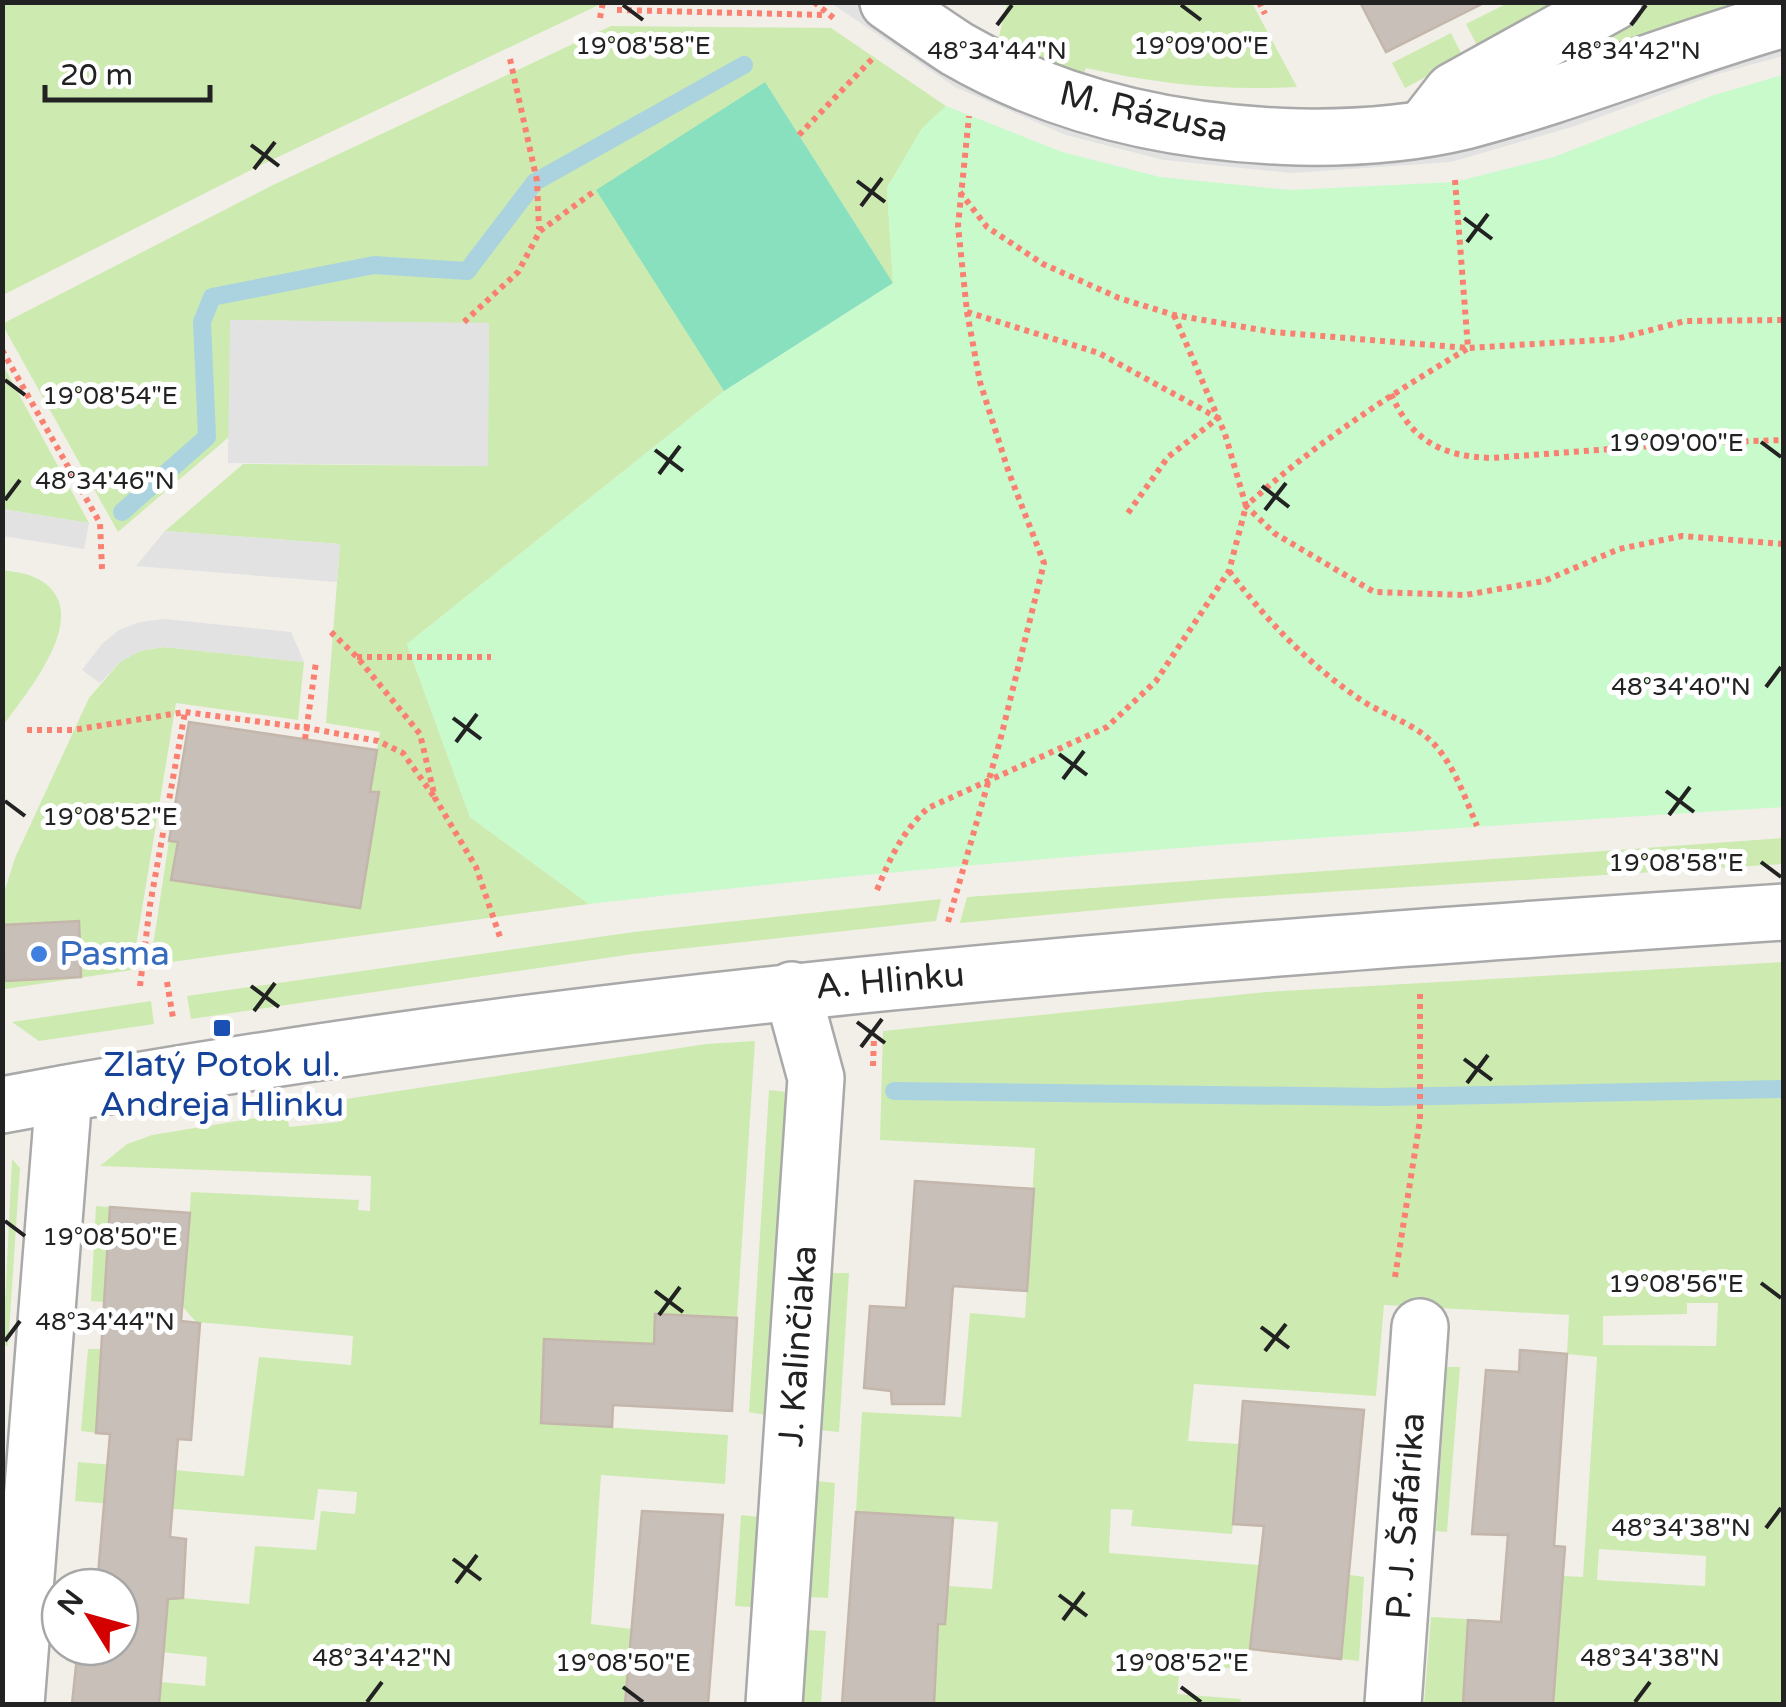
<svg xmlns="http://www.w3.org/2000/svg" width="1786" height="1707" viewBox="0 0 1786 1707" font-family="'Varela Round',sans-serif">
<rect width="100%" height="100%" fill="#f2efe9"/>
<g fill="#cdebb0" fill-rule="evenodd">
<polygon points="3,2 603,2 603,3 257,167 3,295"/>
<path d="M1007,3H1252L1297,87C1224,91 1157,84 1086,68L1081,81L996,49Z"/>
<polygon points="1508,3 1568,3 1479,49 1466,24"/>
<polygon points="1652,3 1748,3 1507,82"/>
<polygon points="611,26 831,28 946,106 922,129 887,188 893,283 765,83 597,190 724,391 407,644 470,817 589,904 150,965 169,841 178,842 172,880 360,908 379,793 370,792 380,732 326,723 340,544 165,531 243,464 487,466 489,324 231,320 229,437 118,532 2,324 273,185"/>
<polygon points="1451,33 1463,57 1405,88 1392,63"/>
<polygon points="2,365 3,365 89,523 3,509"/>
<path d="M3,570C15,572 29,573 40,580C96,613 26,693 3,726Z"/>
<polygon points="164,647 304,662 298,720 176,703 132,970 5,989 5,981 80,977 79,922 3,925 3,896 15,858 89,698 120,662 140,651"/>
<polygon points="1783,838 1783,864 1215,899 960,923 967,897"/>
<polygon points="941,899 936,921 633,954 191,1019 187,996 634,932"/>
<path d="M1783,962V1704H1424L1431,1617L1501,1621L1505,1573L1583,1577L1597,1357L1567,1354L1569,1315L1384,1305L1376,1396L1194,1384L1188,1441L1241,1444L1232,1534L1131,1526L1133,1510L1111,1509L1109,1553L1260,1565L1250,1649L1244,1669L1180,1666L1177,1694L1241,1699L1240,1704H934L939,1624H945L948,1586L992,1589L998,1522L856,1512L862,1412L961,1417L970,1313L1025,1318L1035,1148L880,1140L883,1031L1266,992ZM1687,1303H1718L1716,1346L1603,1345V1316L1687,1314ZM1599,1549L1706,1556L1705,1586L1597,1580Z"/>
<polygon points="151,1001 154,1024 39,1041 12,1022"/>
<polygon points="755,1041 737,1318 656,1314 654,1346 544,1339 541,1423 728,1435 725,1484 601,1475 591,1624 632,1629 625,1704 159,1704 161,1682 205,1686 207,1657 115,1647 120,1647 151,1599 183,1598 249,1604 255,1546 316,1550 321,1511 355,1514 357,1492 318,1489 314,1520 75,1501 78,1462 244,1476 259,1357 351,1365 353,1336 196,1322 183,1307 191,1192 359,1200 358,1210 370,1211 371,1176 100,1166 127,1144 152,1135 287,1113 289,1127 338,1122 339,1100 706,1044"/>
<polygon points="769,1090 787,1092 765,1415 749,1412"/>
<polygon points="12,1159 20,1168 8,1346 3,1345"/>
<polygon points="96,1206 110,1207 104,1302 91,1301"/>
<polygon points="830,1273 849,1273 839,1432 820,1430"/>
<polygon points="88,1349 103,1349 96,1433 81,1431"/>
<polygon points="1447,1367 1460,1367 1447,1532 1436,1531"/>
<polygon points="816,1481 835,1483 828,1598 808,1597"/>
<polygon points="741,1515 759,1517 752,1607 735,1606"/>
<polygon points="1350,1575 1364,1577 1359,1661 1341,1659"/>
<polygon points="806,1630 826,1631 821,1704 801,1704"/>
</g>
<path fill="#c8facc" d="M1783,75V807C1385,832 986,858 589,904L470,817L407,644L724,391L893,283L887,188L922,128L946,106L1062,152L1160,177L1290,190L1455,182L1554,157L1714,95Z"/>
<polygon fill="#88e0be" points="765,82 893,283 724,391 596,190"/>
<g fill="#e2e2e2">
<polygon points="831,3 858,3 903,34 1290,158 1783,38 1783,56 1714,75 1575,126 1451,162 1292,173 1164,160 1066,135 955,87"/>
<polygon points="230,320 489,323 488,466 228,463"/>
<polygon points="2,509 89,523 84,549 3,536"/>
<polygon points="165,531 340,544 337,582 136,566"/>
<polygon points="165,619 291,632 304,662 164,647 140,651 120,662 100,683 82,670 102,644 119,630 140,622"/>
</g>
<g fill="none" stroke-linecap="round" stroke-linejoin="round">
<g stroke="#aad3df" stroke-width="18">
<polyline points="122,512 207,437 202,322 212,297 374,265 467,271 535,182 744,65"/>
<polyline points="894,1091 1382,1097 1784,1089"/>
</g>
</g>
<g fill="#c7bfb8" stroke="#c4b6ab" stroke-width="2.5">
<polygon points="1360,2 1486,2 1386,52"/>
<polygon points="189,722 377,750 370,792 379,792 360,908 171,880 178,842 169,841"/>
<polygon points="79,921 81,977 5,981 3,925"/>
<polygon points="915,1181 1034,1189 1027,1291 953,1286 944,1404 892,1404 891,1391 864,1388 870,1306 906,1308"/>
<polygon points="110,1207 190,1213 181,1321 200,1323 191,1440 178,1439 170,1537 186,1539 183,1598 168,1599 159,1704 72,1704 78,1647 120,1647 120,1587 97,1587 110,1434 96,1433"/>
<polygon points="655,1314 737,1318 732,1411 613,1405 612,1427 541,1423 544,1339 654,1344"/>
<polygon points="1520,1350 1567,1354 1554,1546 1565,1547 1553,1704 1463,1704 1468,1620 1501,1622 1508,1535 1472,1534 1486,1370 1519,1372"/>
<polygon points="1243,1401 1364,1410 1341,1659 1250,1649 1264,1526 1233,1524"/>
<polygon points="642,1511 723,1515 708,1704 625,1704"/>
<polygon points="856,1512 953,1518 945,1624 938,1624 934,1704 842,1704"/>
</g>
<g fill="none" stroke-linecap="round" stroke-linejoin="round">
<defs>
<g id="minor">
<path d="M888,2C911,18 934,34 957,49C1061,109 1181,134 1299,137C1355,138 1411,134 1465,121C1573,93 1676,50 1784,19"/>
<polyline points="1425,127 1453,91 1614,2"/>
<path d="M2,1105C591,995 1187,952 1784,912"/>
<polyline points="16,1704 64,1094"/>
<polyline points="774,1704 816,1078 792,990"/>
<polyline points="1393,1704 1420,1327"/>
</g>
</defs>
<use href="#minor" stroke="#a9a9a9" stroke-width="60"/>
<g stroke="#fa8072" stroke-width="6" stroke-dasharray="5 5" stroke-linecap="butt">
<polyline points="814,2 836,20"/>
<polyline points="1259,2 1265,14"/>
<polyline points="617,10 826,15"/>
<polyline points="600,18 603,2"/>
<polyline points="510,59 537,181 539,229"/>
<polyline points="799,135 873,58"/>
<polyline points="1455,180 1468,348"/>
<polyline points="960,192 987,227 1043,264 1119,298 1174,315 1273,332 1468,348 1616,339 1685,321 1784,320"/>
<polyline points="967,312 1099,353 1218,418"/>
<polyline points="464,322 518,272 540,231 596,190"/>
<path d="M1467,349C1388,396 1314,444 1246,506L1274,533L1374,592L1465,595L1544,581L1619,549L1682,536L1784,544"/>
<polyline points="2,350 100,523 102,569"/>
<path d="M1391,394C1412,441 1441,456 1491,458L1692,443L1784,440"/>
<polyline points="1128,513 1168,457 1218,418"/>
<path d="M1229,571C1268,622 1308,664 1361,700C1385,716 1413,722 1434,744C1455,767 1465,798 1477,826"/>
<polyline points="331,632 357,657 420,734 435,798 476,867 500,937"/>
<polyline points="357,657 491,657"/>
<polyline points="27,730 73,730 185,712 307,728 378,741 403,753 435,798"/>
<polyline points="305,739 316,662"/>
<path d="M877,890C890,858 902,832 928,808L1107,727L1156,681L1229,571L1246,506L1225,434L1174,315"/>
<polyline points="948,922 1000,741 1044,563 1009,473 980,382 967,312 958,226 969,116"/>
<polyline points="167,982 173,1018"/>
<polyline points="140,986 150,905 185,712"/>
<polyline points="873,1066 874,1038"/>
<polyline points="1395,1277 1420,1120 1420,991"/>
</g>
<use href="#minor" stroke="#fff" stroke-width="55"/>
</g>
<path fill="none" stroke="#222" stroke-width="4" d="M623,5L643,20M1181,5L1201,20M997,25L1012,5M1631,25L1646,5M251,145L279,166M254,169L275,142M857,181L885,202M861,206L882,178M1464,218L1492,239M1467,242L1488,214M5,380L25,395M1761,442L1781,457M655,450L683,471M659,474L680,446M1262,486L1289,507M5,500L20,480M1265,510L1286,483M1766,687L1781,667M453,718L481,739M456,742L477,714M1059,754L1087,775M1063,779L1084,751M1666,791L1694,812M5,801L25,816M1669,815L1690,787M1761,862L1781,877M251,986L279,1007M254,1011L275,983M857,1022L885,1043M861,1047L882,1019M1464,1059L1492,1080M1467,1083L1488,1055M5,1221L25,1236M1761,1283L1781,1298M655,1291L683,1312M659,1315L680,1287M1261,1327L1289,1348M5,1341L20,1321M1265,1351L1286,1324M1766,1528L1781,1508M453,1559L481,1580M456,1583L477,1555M1059,1595L1087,1616M1063,1620L1084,1592M623,1687L643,1702M1181,1687L1201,1702M367,1702L382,1682M1635,1702L1650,1682"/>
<circle fill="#3f7fe0" stroke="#fff" stroke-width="4" cx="39" cy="954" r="10"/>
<rect fill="#1a4fb4" stroke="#fff" stroke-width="4" x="212" y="1018" width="20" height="20" rx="5"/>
<g text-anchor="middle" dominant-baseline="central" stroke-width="10" stroke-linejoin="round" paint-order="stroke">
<g font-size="35" fill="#222" stroke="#fff">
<text transform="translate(1144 112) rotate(13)">M. Rázusa</text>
<text transform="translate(890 981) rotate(-5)">A. Hlinku</text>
<text transform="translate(798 1346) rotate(-86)">J. Kalinčiaka</text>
<text transform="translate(1406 1516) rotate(-86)">P. J. Šafárika</text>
</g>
<g font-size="35" fill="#366cbe" stroke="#fff" text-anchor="start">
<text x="59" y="954">Pasma</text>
</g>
<g font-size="35" fill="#164399" stroke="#fff">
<text x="222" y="1065">Zlatý Potok ul.<tspan x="222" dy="40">Andreja Hlinku</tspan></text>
</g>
</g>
<g font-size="25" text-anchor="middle" fill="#222" stroke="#fff" stroke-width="10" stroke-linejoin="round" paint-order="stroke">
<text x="643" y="54">19°08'58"E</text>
<text x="1201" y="54">19°09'00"E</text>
<text x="997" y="59">48°34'44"N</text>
<text x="1631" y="59">48°34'42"N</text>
<text x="110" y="404">19°08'54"E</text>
<text x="1676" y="451">19°09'00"E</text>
<text x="105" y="489">48°34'46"N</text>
<text x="1681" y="695">48°34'40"N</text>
<text x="110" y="825">19°08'52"E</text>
<text x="1676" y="871">19°08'58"E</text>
<text x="110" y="1245">19°08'50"E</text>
<text x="1676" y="1292">19°08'56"E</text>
<text x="105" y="1330">48°34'44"N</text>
<text x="1681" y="1536">48°34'38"N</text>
<text x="382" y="1666">48°34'42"N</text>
<text x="1650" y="1666">48°34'38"N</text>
<text x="623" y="1671">19°08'50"E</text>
<text x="1181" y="1671">19°08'52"E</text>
</g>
<rect width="1786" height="1707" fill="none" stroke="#222222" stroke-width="10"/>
<g transform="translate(90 1617) rotate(307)"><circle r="48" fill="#ffffff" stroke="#a7a7a7" stroke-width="2.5"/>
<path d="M0-8L18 38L0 25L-18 38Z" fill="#d40000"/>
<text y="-15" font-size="28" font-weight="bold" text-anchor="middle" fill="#222222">N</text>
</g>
<path d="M45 85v15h165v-15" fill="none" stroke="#222222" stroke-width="5"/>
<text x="60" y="85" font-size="30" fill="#222222" stroke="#ffffff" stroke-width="8" paint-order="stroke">20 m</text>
</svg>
